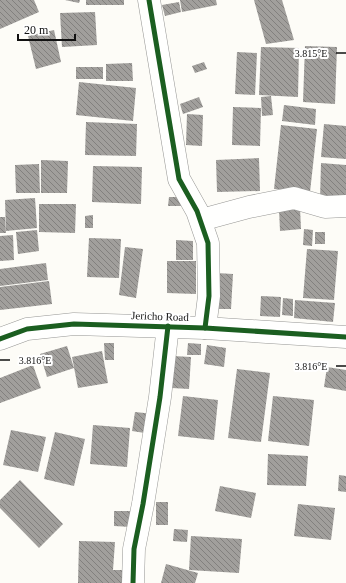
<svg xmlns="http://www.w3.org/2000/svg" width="346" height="583" viewBox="0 0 346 583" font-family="Georgia,serif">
<defs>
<pattern id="building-back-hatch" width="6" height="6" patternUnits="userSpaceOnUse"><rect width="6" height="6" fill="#a19f9c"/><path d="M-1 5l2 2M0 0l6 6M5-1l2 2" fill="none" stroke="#82807e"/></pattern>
</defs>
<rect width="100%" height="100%" fill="#fdfcf7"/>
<g fill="url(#building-back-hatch)">
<polygon points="0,0 34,0 39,12 0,29"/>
<polygon points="65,0 80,0 79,3"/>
<rect x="86" y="0" width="38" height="5"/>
<polygon points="180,0 216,0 217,5 182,12"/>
<polygon points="254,0 282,0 294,40 266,44"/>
<polygon points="179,2 181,12 165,16 162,5"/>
<polygon points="95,12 97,45 62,47 60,13"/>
<polygon points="54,30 61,62 36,69 28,36"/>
<polygon points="305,46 337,47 335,104 303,102"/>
<polygon points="261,47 299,48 298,97 259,95"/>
<polygon points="237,52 257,53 255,95 235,94"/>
<polygon points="204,62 207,69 195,73 192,66"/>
<polygon points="132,63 133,81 106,81 106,64"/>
<rect x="76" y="67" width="27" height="12"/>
<polygon points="79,82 136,88 133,121 76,115"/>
<polygon points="271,96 273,115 262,116 261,97"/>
<polygon points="199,97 203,107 183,114 180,104"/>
<polygon points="284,105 316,109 315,125 282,121"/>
<polygon points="233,107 261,108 260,146 232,145"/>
<polygon points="187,114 203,115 202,146 186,145"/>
<polygon points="86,122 137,124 136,156 85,155"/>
<polygon points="324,124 346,126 346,159 321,157"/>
<polygon points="281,125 317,129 310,192 274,189"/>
<polygon points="259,158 260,191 217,192 216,160"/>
<polygon points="41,160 68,161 67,193 41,193"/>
<polygon points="321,163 346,165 346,200 320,199"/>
<polygon points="39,164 40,193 16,193 15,165"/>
<polygon points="93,166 142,167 141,204 92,202"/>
<polygon points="169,197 182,197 182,206 168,206"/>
<polygon points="35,198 37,228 6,231 5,200"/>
<polygon points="39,204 76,204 75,233 39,232"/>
<polygon points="300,208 301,229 280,231 279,209"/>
<polygon points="93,215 93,228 85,228 85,216"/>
<polygon points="0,217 5,217 6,233 0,233"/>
<polygon points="304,229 313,230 312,246 303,245"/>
<polygon points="37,230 39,251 18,254 16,232"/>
<rect x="315" y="232" width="10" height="12"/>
<polygon points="13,235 14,260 0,261 0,236"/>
<polygon points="89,238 121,239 119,278 87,277"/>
<polygon points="176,240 193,241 193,260 176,260"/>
<polygon points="125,247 143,249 136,298 119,295"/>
<polygon points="307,249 338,251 334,300 303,298"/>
<polygon points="167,261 196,261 196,294 167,293"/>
<polygon points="46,263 48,280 0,286 0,269"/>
<polygon points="217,273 233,274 231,309 216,309"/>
<polygon points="49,281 52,304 0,310 0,287"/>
<polygon points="261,296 281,297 280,317 260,316"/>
<polygon points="283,298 293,299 293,316 282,315"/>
<polygon points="295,300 335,303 333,322 294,318"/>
<polygon points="104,343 114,343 114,360 105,360"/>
<polygon points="188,343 201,344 201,355 187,355"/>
<polygon points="207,345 226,348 224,367 204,364"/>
<polygon points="67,346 74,368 47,377 40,354"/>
<polygon points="102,351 108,383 78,388 72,357"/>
<polygon points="173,356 191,357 189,389 172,388"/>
<polygon points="33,365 41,388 0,403 0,378"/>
<polygon points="327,367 346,370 346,391 324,387"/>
<polygon points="237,369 270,373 261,442 228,438"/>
<polygon points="183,396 218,400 214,440 178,436"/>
<polygon points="273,396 314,400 309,446 268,441"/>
<polygon points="135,412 154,414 151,434 132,431"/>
<polygon points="93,425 130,428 127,467 90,464"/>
<polygon points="11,430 46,437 38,472 3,465"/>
<polygon points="55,432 85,439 74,486 44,479"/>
<polygon points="268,454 308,456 306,486 267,485"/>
<polygon points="339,475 346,476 346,492 338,491"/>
<polygon points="20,480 63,524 39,548 0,508 0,500"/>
<polygon points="220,486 256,493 251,518 215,511"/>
<rect x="156" y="502" width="12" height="23"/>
<polygon points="298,504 335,508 331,540 294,536"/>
<polygon points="114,511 131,511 131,527 114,526"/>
<polygon points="174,529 188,530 187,542 173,541"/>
<polygon points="191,536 242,539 239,573 189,570"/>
<polygon points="79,541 115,542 113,570 125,570 125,583 78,583"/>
<polygon points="166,564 198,573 195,583 161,583"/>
</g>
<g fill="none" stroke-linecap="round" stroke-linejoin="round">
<defs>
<g id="minor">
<polyline points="149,0 179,179 197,211 208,243 209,296 205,328"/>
<polyline points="201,220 249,207 294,198 325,207 346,206"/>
<polyline points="0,339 27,329 74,324 205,328 346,337"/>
<polyline points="133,583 134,549 143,504 160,397 168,326"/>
</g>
</defs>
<use href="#minor" stroke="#979795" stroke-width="23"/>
<use href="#minor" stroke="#fffffe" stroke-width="22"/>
<defs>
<g id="cycleway">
<polyline points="149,0 179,179 197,211 208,243 209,296 205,328"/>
<polyline points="0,339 27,329 74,324 205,328 346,337"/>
<polyline points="133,583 134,549 143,504 160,397 168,326"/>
</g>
</defs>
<use href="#cycleway" stroke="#fff" stroke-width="8"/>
<use href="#cycleway" stroke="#1b5e20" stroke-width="5"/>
</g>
<path fill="none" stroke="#111" stroke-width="1.5" d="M336,53H346M0,360H10M336,366H346"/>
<g text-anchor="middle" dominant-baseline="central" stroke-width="4" stroke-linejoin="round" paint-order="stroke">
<g font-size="11" fill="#111" stroke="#fff">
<text transform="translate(160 316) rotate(2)">Jericho Road</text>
</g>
</g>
<g font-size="10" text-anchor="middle" fill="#111" stroke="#fff" stroke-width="4" stroke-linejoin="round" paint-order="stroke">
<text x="311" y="57">3.815°E</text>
<text x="35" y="364">3.816°E</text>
<text x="311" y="370">3.816°E</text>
</g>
<path d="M18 34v6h57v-6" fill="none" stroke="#111111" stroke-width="2"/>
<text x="24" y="34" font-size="12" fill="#111111" stroke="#ffffff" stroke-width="3" paint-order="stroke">20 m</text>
</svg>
